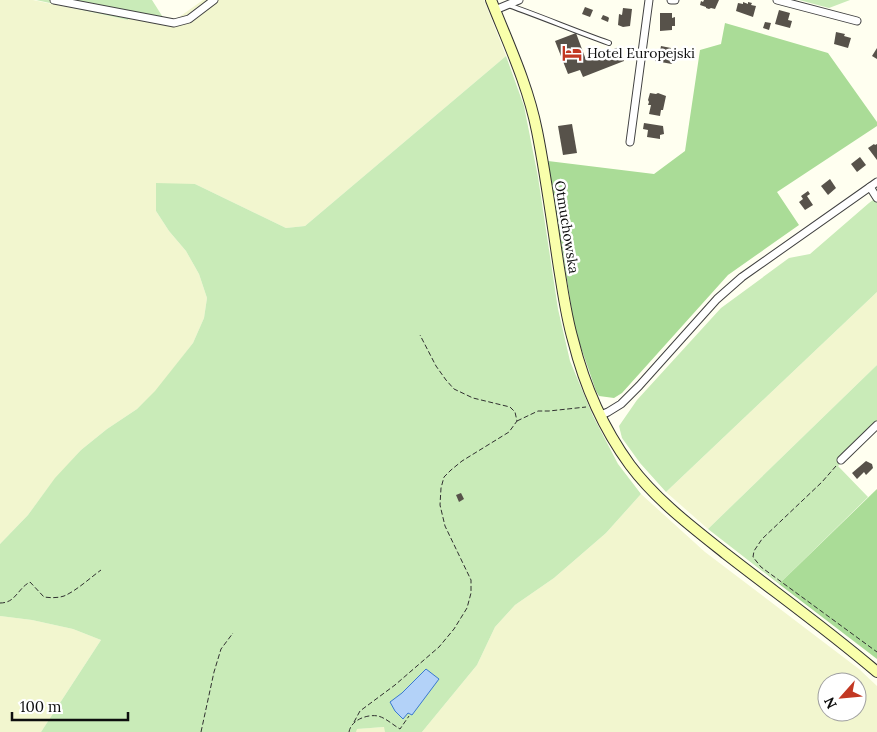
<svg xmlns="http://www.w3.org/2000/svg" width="877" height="732" viewBox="0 0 877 732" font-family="Lora,serif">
<rect width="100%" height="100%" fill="#fffff0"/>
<g fill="#f2f6cf" fill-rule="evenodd">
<polygon points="0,0 33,0 128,20 127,12 175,20 203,0 484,0 506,56 305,226 286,228 195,184 156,211 169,231 186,251 199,274 207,298 204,318 193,343 156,391 137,409 107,429 81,450 51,484 28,515 0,544"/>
<polygon points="877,292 877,365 708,529 666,492"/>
<path d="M641,494L705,552L859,669L877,686V732H422L477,665L495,627L515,605L554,578L606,533ZM827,682H857V712H827Z"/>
<polygon points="0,616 32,620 73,629 101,640 41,732 0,732"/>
<polygon points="385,727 385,732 356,732 356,729"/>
</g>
<g fill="#c9ebb8">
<polygon points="36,0 152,0 164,19 128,12 128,20"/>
<polygon points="799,0 850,0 829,8"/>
<polygon points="506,56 524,106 538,177 558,309 570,361 593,416 618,464 641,494 606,533 554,578 515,605 495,627 477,665 422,732 385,732 384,727 357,729 356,732 41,732 101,640 73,629 32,620 0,616 0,544 28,515 55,478 81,450 107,429 137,409 155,391 193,343 204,318 207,298 199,274 186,251 169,231 156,211 156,183 195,184 286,228 305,226"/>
<polygon points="877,197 877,292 666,492 640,463 622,438 619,426 637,400 721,308 789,258 810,254 869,203"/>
<polygon points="877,365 877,429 838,466 868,497 779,584 708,529"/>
</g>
<g fill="#aadc97">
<polygon points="725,23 828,53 877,122 877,126 777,192 799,225 728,275 622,393 614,398 599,396 596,391 575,330 548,161 654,174 685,151 700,50 721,44"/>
<polygon points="877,489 877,659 779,584"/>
</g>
<polygon fill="#b3d2f8" stroke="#3978d0" points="426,669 439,679 412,715 408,713 403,719 395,711 390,702 402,693"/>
<g fill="#57524a">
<polygon points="704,0 719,0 715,9 711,8 709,9 706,8 706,7 700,5 701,1 703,2"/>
<polygon points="743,2 748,4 748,2 752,3 751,5 756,6 753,17 736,11 738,3 743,4"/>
<polygon points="585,7 593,10 590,17 582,14"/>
<polygon points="623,8 632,9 630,26 623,27 618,25 619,14 622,15"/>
<polygon points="779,10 790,13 788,20 792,21 790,28 775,24"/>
<polygon points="660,13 672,13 672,18 675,17 675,26 672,26 672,30 660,31"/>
<polygon points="603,15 608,17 609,18 608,22 601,19"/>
<polygon points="765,22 771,23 769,30 763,28"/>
<polygon points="836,32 845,34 844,36 851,38 848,48 834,44"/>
<polygon points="576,33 586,60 619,47 624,61 583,77 580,70 568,74 555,41"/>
<polygon points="661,46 671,48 671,56 673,56 672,64 655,61 656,54 658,54 659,51 660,51"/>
<polygon points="877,48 877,59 872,56"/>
<polygon points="650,93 656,94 658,93 666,96 663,110 661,110 660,116 649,114 651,105 648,105 649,102 648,100"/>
<polygon points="644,123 663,126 664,134 660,135 660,139 647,137 648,130 643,129"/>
<polygon points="572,124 577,153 563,155 558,126"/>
<polygon points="874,144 875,145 877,144 877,160 868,148"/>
<polygon points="860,157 866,165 857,172 851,164"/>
<polygon points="830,179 836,188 828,195 821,186"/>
<polygon points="808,191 810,194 807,196 813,205 805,210 799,202 803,199 801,196"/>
<polygon points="866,461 872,464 873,468 866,475 864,472 857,479 852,473"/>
<polygon points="461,493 464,499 459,502 456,495"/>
</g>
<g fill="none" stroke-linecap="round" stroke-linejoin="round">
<defs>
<path id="service" d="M508,5C542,17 575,31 609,43"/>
<g id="minor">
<polyline points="54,0 174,23 189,19 214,0"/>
<polyline points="671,0 675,0"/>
<polyline points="777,0 857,21"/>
<polyline points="495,10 519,0"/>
<polyline points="630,142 649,0"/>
<polyline points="870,187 877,198"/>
<polyline points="601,415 608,412 621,404 639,386 717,299 742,277 877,182"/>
<polyline points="841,460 877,425"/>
</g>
<path id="secondary" d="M491,0C508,43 528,85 537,131C546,176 552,222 559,268C563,292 566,316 573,340C584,384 603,428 630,465C656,500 692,527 726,554C776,593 828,630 877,672"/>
</defs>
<use href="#service" stroke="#414141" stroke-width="6"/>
<use href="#minor" stroke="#414141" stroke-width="9"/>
<use href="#secondary" stroke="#303030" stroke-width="12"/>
<g stroke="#303030" stroke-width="1" stroke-dasharray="5 2.5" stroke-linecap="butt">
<polyline points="517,421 538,411 549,411 586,407"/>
<polyline points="836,466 822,482 762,539 754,551 753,557 761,567 877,652"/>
<path d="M0,603C16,603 17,589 30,582L44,597C51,598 58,598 64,596C76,591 90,578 101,570"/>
<polyline points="354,722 360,711 395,685 439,647 454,629 467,608 471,593 471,580 445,526 440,505 441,488 444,477 451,470 462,461 509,432 517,421 515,412 510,407 473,398 454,389 446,380 436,366 420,335"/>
<polyline points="201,732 214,672 221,649 233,633"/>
<path d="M349,732C351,720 367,714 378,716C386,718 393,725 400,729L409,716"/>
</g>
<use href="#service" stroke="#fff" stroke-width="4"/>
<use href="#minor" stroke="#fff" stroke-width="7"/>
<use href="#secondary" stroke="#f9ffab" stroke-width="10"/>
</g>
<defs>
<symbol id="hotel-bare" viewBox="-9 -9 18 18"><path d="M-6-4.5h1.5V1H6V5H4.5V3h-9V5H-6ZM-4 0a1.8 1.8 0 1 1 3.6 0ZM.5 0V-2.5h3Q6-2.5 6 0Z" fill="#c23823" stroke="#fff" stroke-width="2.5" paint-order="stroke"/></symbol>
</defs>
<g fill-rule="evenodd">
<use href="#hotel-bare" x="558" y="39" width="28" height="28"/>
</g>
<g text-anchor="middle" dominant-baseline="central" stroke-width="5" stroke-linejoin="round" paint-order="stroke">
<g font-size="14" fill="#0e0e0e" stroke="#fff" text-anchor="start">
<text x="587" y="53">Hotel Europejski</text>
</g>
<g font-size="14" fill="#0e0e0e" stroke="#fff">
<text transform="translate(567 227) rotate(81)">Otmuchowska</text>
</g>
</g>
<g transform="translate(842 697) rotate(243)"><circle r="24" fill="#ffffff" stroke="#9f9f9f"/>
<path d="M0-4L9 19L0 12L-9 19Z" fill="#c23823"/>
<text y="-8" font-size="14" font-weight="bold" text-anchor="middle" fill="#0e0e0e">N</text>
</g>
<path d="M12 712v8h116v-8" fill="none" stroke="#0e0e0e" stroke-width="2.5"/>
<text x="20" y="712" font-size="15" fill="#0e0e0e" stroke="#ffffff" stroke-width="4" paint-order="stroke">100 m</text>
</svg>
